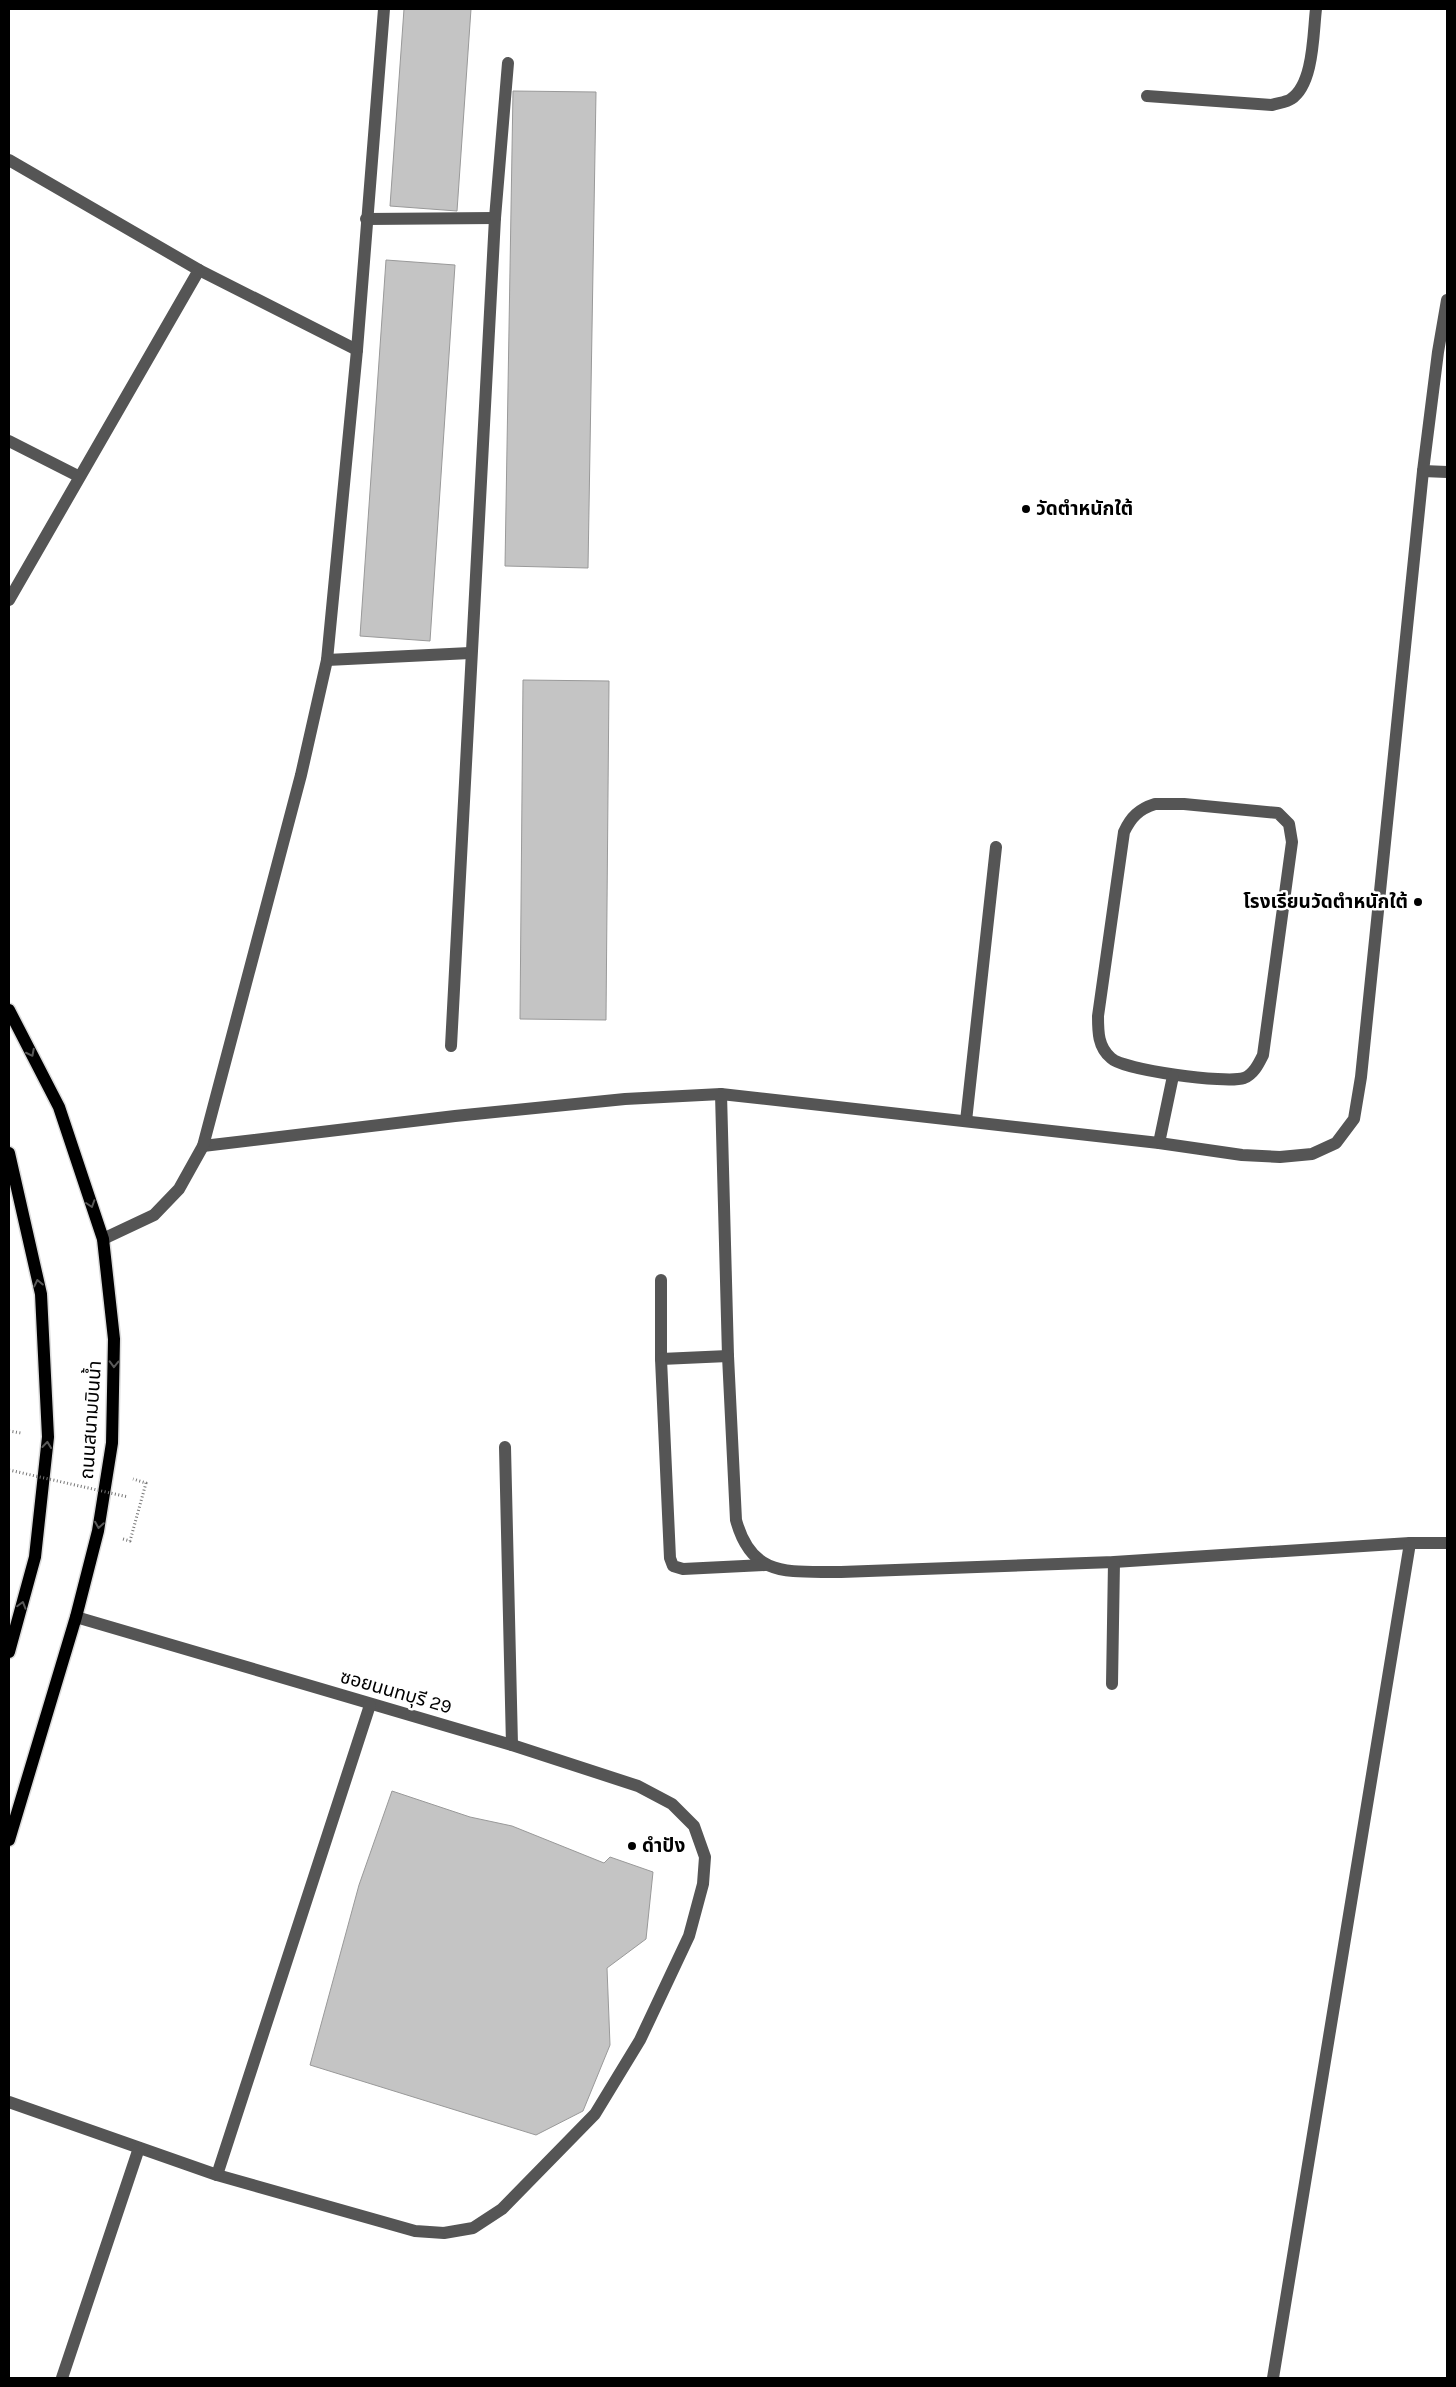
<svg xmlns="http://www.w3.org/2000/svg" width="1456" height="2387" viewBox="0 0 1456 2387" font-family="Karla,'Noto Sans Thai',sans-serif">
<rect width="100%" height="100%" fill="#fff"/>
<g fill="#c4c4c4" stroke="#999">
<polygon points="404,9 471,9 457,211 390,206"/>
<polygon points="513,91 596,92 588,568 505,566"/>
<polygon points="386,260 455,265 430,641 360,636"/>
<polygon points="523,680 609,681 606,1020 520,1019"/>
<polygon points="392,1791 470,1817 512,1826 604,1863 610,1857 653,1872 646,1939 607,1968 610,2045 583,2111 536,2135 310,2065 359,1885"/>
</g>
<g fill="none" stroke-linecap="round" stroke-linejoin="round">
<defs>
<g id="major">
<polyline points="9,1010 59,1107 103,1239 114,1339 112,1443 98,1531 76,1617 9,1840"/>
<polyline points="9,1153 41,1294 48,1437 35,1557 9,1652"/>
</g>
</defs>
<use href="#major" stroke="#dbdbdb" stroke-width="15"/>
<g stroke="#777" stroke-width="3" stroke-dasharray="1 2.5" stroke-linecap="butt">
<polyline points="9,1431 21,1433"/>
<polyline points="123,1539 130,1541 146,1483 133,1479"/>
</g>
<g stroke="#555" stroke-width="12">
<path d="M1147,96L1272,105C1278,103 1287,102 1291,99C1314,84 1313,33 1316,9"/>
<polyline points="9,160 199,270 357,350"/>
<polyline points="366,219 495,218"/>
<polyline points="9,441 78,476"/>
<polyline points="1423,471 1447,472"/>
<polyline points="9,600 199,270"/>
<polyline points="327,660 470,653"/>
<path d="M1155,804H1184L1278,813L1289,824L1292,842L1263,1055C1259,1063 1254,1074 1244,1078C1226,1084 1123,1070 1111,1058C1098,1047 1098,1032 1098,1016L1124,832C1131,817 1139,809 1155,804Z"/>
<polyline points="451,1046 495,218 508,63"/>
<path d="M721,1094L728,1356L736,1520C752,1579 789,1571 841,1572L1114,1562L1410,1543H1447"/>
<polyline points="966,1121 996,847"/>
<polyline points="1159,1143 1173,1076"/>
<polyline points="203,1146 455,1116 625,1099 721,1094 1159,1143 1242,1155 1280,1157 1312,1154 1336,1143 1354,1119 1361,1077 1423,471 1438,352 1447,300"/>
<polyline points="103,1239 154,1215 179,1189 203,1146 301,775 327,660 357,350 384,9"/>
<polyline points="661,1280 661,1359"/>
<polyline points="728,1356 661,1359 670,1558 673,1566 683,1569 765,1565"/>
<polyline points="505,1447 512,1745"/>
<polyline points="1112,1684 1114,1562"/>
<polyline points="9,2102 217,2175 415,2231 444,2233 473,2228 502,2209 595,2114 640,2040 689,1936 703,1884 705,1857 694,1826 672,1804 638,1786 512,1745 76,1617"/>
<polyline points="217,2175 370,1705"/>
<polyline points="62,2378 139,2148"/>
<polyline points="1273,2378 1410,1543"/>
</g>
<use href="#major" stroke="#000" stroke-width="12"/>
<polyline stroke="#777" stroke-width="3" stroke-dasharray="1 2.5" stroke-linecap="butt" points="9,1470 128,1497"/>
</g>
<defs><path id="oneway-chevron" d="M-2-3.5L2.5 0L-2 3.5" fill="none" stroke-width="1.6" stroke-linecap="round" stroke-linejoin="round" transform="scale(1.25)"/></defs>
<g stroke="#595959">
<use href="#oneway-chevron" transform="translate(31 1053) rotate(63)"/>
<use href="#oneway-chevron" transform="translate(91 1204) rotate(72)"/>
<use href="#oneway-chevron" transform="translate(38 1283) rotate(-102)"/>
<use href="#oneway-chevron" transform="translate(114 1364) rotate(91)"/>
<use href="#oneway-chevron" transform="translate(47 1445) rotate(-84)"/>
<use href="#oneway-chevron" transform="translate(99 1525) rotate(99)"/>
<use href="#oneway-chevron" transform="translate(22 1605) rotate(-74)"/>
</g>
<g fill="#000" stroke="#fff" stroke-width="2">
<circle cx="1026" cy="509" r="5"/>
<circle cx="1418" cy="902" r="5"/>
<circle cx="632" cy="1846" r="5"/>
</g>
<g text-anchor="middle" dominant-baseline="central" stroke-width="5" stroke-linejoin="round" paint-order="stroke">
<g font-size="19" font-weight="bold" fill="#000" stroke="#fff" text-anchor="start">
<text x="1036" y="509">วัดตำหนักใต้</text>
<text x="1408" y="902" text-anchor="end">โรงเรียนวัดตำหนักใต้</text>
<text x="642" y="1846">ดำปัง</text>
</g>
<g font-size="19" fill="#000" stroke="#fff">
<text transform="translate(91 1420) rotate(-86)">ถนนสนามบินน้ำ</text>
<text transform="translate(396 1692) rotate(16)">ซอยนนทบุรี 29</text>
</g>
</g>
<rect width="1456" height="2387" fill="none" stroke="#000000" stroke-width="20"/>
</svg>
